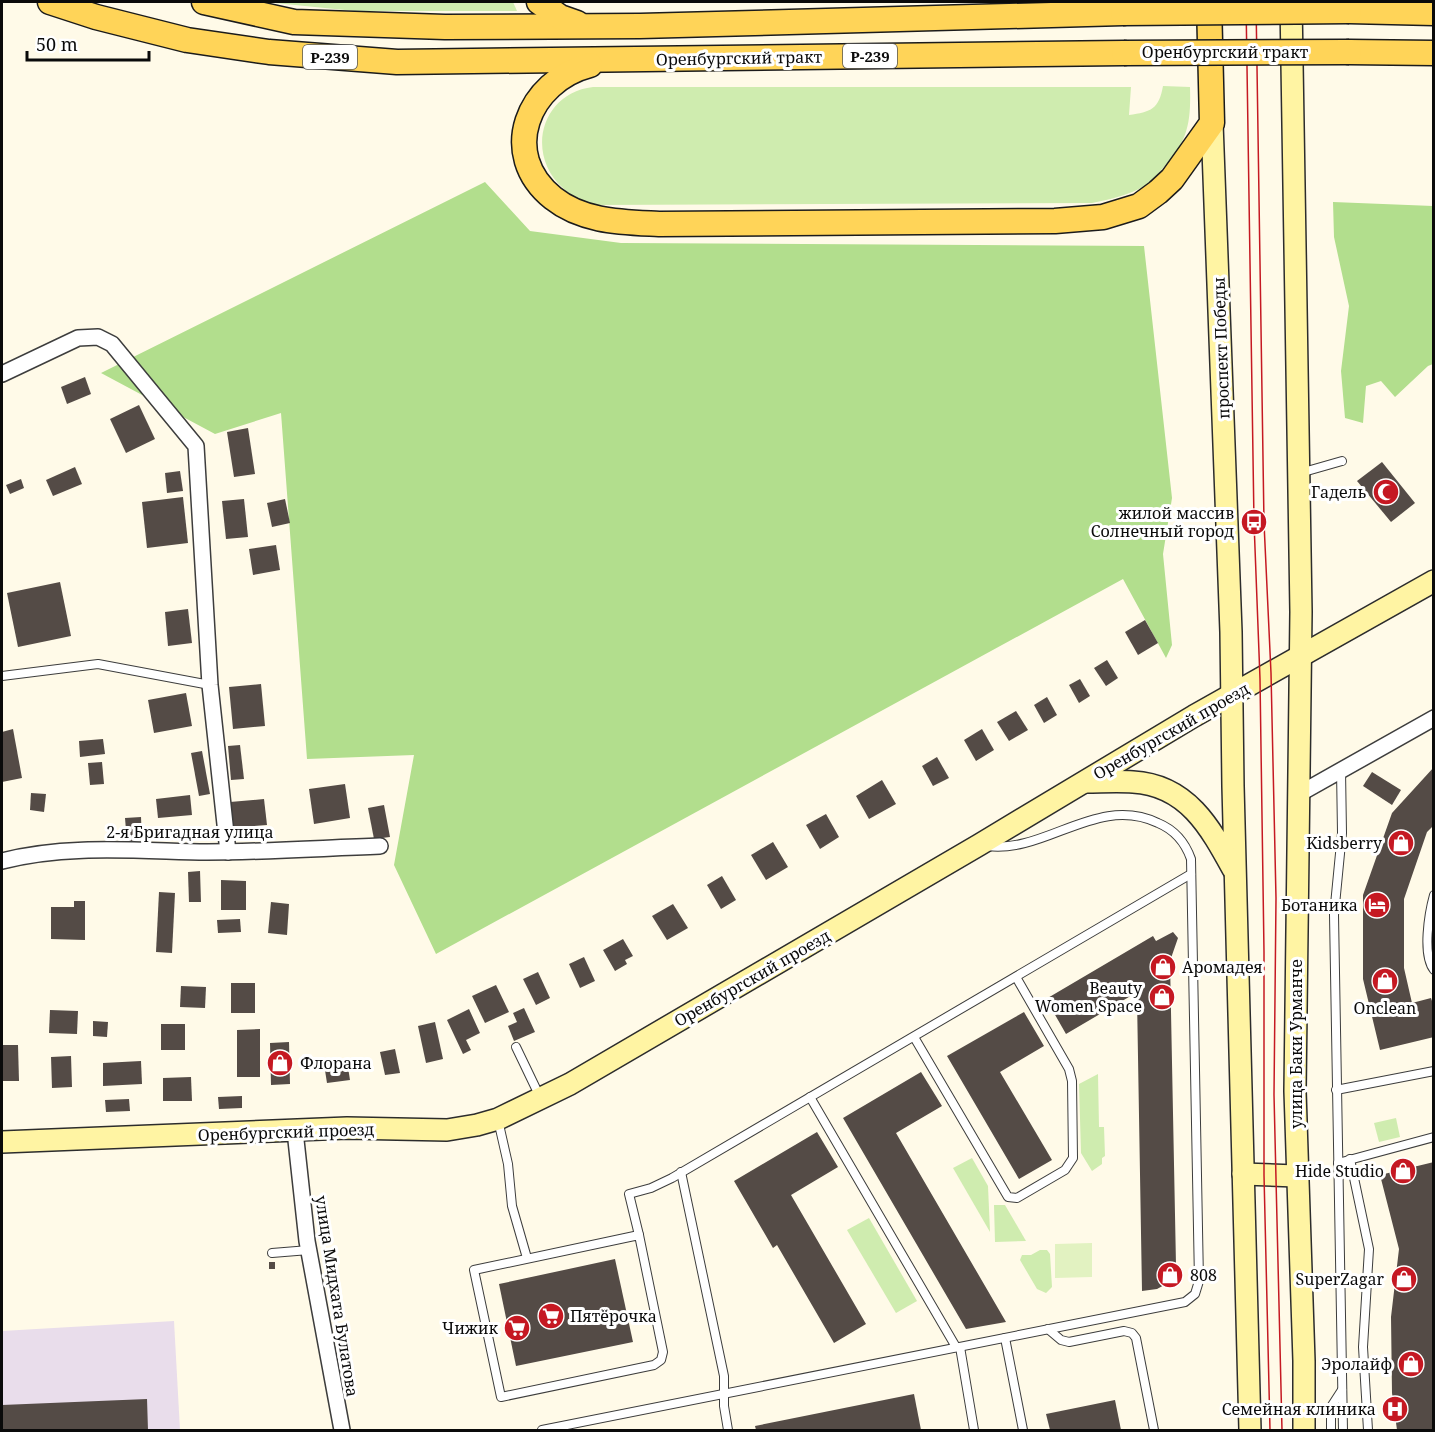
<svg xmlns="http://www.w3.org/2000/svg" width="1435" height="1432" viewBox="0 0 1435 1432" font-family="'Noto Serif',serif">
<rect width="100%" height="100%" fill="#fffae8"/>
<polygon fill="#e9ddeb" points="174,1321 180,1430 2,1430 2,1331"/>
<g fill="#cfecaf">
<polygon points="265,2 513,2 517,11 355,11"/>
<path d="M1163,86L1190,87C1191,123 1188,141 1163,168C1158,174 1153,181 1146,185C1130,195 1111,199 1092,203L595,205C583,201 572,197 563,188C525,154 541,93 593,87H1131L1129,115C1151,112 1159,109 1163,86Z"/>
<polygon points="1098,1074 1099,1127 1104,1127 1105,1156 1102,1158 1102,1164 1092,1171 1081,1153 1079,1084"/>
<polygon points="1396,1118 1400,1137 1379,1142 1374,1123"/>
<polygon points="972,1158 988,1186 990,1232 953,1168"/>
<polygon points="994,1205 1005,1205 1026,1241 995,1242"/>
<polygon points="869,1218 917,1301 896,1313 847,1230"/>
<polygon points="1040,1250 1047,1250 1050,1254 1052,1287 1046,1293 1037,1289 1020,1260 1022,1255 1031,1255"/>
</g>
<g fill="#b2de8d">
<polygon points="485,182 530,231 621,243 1144,246 1172,498 1163,554 1172,645 1166,658 1123,579 436,954 394,865 414,755 307,759 281,413 215,434 101,373"/>
<polygon points="1333,202 1433,206 1433,364 1428,366 1395,397 1381,381 1366,386 1363,423 1345,418 1341,371 1349,306 1334,237"/>
</g>
<polygon fill="#e2f2c1" points="1092,1243 1092,1277 1055,1278 1055,1244"/>
<g fill="#544b46">
<polygon points="85,377 91,394 67,404 61,387"/>
<polygon points="139,405 155,439 126,453 110,419"/>
<polygon points="248,428 255,474 234,477 227,432"/>
<polygon points="1382,462 1415,503 1391,522 1357,481"/>
<polygon points="75,467 82,484 53,496 46,480"/>
<polygon points="180,471 183,491 167,493 165,473"/>
<polygon points="21,479 24,488 10,494 6,485"/>
<polygon points="183,497 188,543 147,548 142,502"/>
<polygon points="244,499 248,537 226,539 222,501"/>
<polygon points="285,499 290,523 272,527 267,503"/>
<polygon points="276,545 280,570 253,575 249,549"/>
<polygon points="60,582 71,636 18,647 7,593"/>
<polygon points="188,609 192,643 168,646 165,612"/>
<polygon points="1145,620 1158,643 1138,655 1125,632"/>
<polygon points="1107,660 1118,678 1106,686 1094,668"/>
<polygon points="1080,679 1090,696 1079,703 1069,685"/>
<polygon points="261,684 265,726 233,729 229,687"/>
<polygon points="186,693 192,726 154,733 148,700"/>
<polygon points="1047,697 1057,715 1044,723 1034,705"/>
<polygon points="1016,711 1028,730 1009,741 997,722"/>
<polygon points="13,729 22,778 2,782 2,732"/>
<polygon points="982,729 994,750 976,761 964,740"/>
<polygon points="103,739 105,754 80,757 79,741"/>
<polygon points="240,745 244,779 231,780 228,746"/>
<polygon points="202,751 210,794 199,796 191,753"/>
<polygon points="937,757 949,778 933,786 922,766"/>
<polygon points="102,762 104,784 90,785 88,763"/>
<polygon points="1434,767 1434,825 1427,832 1404,899 1404,968 1412,1003 1431,998 1434,1007 1434,1037 1380,1050 1363,979 1363,895 1392,813"/>
<polygon points="1372,772 1401,790 1392,805 1363,786"/>
<polygon points="882,780 896,804 869,819 856,796"/>
<polygon points="345,784 350,818 314,824 309,789"/>
<polygon points="31,793 46,794 44,812 30,810"/>
<polygon points="190,795 192,815 158,818 156,799"/>
<polygon points="264,799 267,825 232,828 230,802"/>
<polygon points="384,805 390,837 374,839 368,808"/>
<polygon points="826,814 839,837 820,849 806,825"/>
<polygon points="141,817 142,840 127,842 125,818"/>
<polygon points="773,842 788,867 766,880 751,855"/>
<polygon points="200,871 201,902 189,902 188,872"/>
<polygon points="722,876 736,900 721,909 707,885"/>
<polygon points="221,880 246,881 246,910 221,910"/>
<polygon points="159,892 175,893 172,953 156,952"/>
<polygon points="74,901 85,901 85,940 51,939 51,907 74,907"/>
<polygon points="271,902 289,904 287,935 268,933"/>
<polygon points="673,904 688,928 667,940 652,916"/>
<polygon points="240,919 241,932 218,933 217,920"/>
<polygon points="1173,932 1178,938 1170,961 1176,1265 1174,1276 1168,1283 1157,1289 1142,1291 1137,998 1134,994 1066,1034 1046,999 1153,936 1156,941"/>
<polygon points="623,939 633,956 625,960 627,964 615,971 603,950"/>
<polygon points="584,957 595,981 580,988 569,964"/>
<polygon points="538,972 550,998 536,1005 523,979"/>
<rect x="231" y="983" width="24" height="30"/>
<polygon points="496,985 509,1012 485,1023 472,996"/>
<polygon points="181,986 206,987 205,1008 180,1007"/>
<polygon points="524,1008 535,1032 514,1041 508,1026 517,1022 513,1013"/>
<polygon points="469,1009 480,1033 466,1040 471,1050 463,1054 447,1020"/>
<polygon points="50,1010 78,1011 77,1034 49,1033"/>
<polygon points="1024,1012 1044,1046 1000,1072 1052,1160 1019,1179 947,1056"/>
<polygon points="93,1021 108,1022 107,1037 93,1036"/>
<polygon points="435,1022 443,1059 426,1063 418,1026"/>
<rect x="161" y="1024" width="24" height="26"/>
<polygon points="260,1029 260,1077 237,1077 237,1030"/>
<polygon points="289,1042 290,1084 271,1085 270,1043"/>
<polygon points="2,1045 18,1045 19,1081 2,1081"/>
<polygon points="395,1049 400,1073 385,1075 380,1052"/>
<polygon points="71,1056 72,1087 52,1088 51,1057"/>
<polygon points="141,1061 142,1084 103,1086 103,1063"/>
<polygon points="347,1061 350,1080 327,1083 324,1064"/>
<polygon points="921,1072 942,1106 896,1133 1006,1322 966,1329 843,1118"/>
<polygon points="191,1077 192,1101 163,1101 163,1078"/>
<polygon points="242,1096 242,1108 219,1109 218,1097"/>
<polygon points="129,1099 130,1111 106,1112 105,1100"/>
<polygon points="817,1132 838,1167 791,1195 866,1324 834,1343 777,1245 773,1248 734,1181"/>
<polygon points="1434,1162 1434,1430 1397,1430 1392,1393 1391,1317 1399,1249 1380,1175"/>
<polygon points="615,1259 633,1342 516,1366 499,1284"/>
<rect x="269" y="1262" width="6" height="7"/>
<polygon points="914,1394 921,1430 756,1430 755,1426"/>
<polygon points="147,1399 148,1430 2,1430 2,1405"/>
<polygon points="1115,1400 1121,1430 1050,1430 1046,1414"/>
</g>
<g fill="none" stroke-linecap="round" stroke-linejoin="round">
<defs>
<g id="service">
<polyline points="1300,473 1342,461"/>
<polyline points="2,676 98,664 210,685"/>
<polyline points="1341,770 1342,833 1334,915 1343,1430"/>
<path d="M1434,895C1429,913 1422,955 1434,970"/>
<polyline points="914,1037 1008,1197 1017,1198 1065,1170 1073,1158 1072,1081 1069,1069 1016,977"/>
<polyline points="516,1047 540,1097"/>
<polyline points="1336,1090 1434,1071"/>
<polyline points="810,1097 956,1347"/>
<polyline points="498,1120 508,1164 512,1206 527,1258"/>
<polyline points="1350,1159 1369,1249 1363,1347 1368,1430"/>
<polyline points="1338,1163 1434,1137"/>
<polyline points="681,1172 724,1376 724,1406 728,1430"/>
<polyline points="639,1235 629,1194 651,1188 672,1178 1191,874"/>
<polygon points="639,1235 663,1352 661,1360 654,1365 501,1397 474,1270"/>
<polyline points="272,1253 309,1250"/>
<polyline points="1048,1329 1061,1340 1069,1342 1124,1331 1132,1333 1136,1338 1154,1430"/>
<polyline points="1005,1338 1023,1430"/>
<polyline points="960,1347 974,1430"/>
<path d="M542,1430L1185,1302L1195,1294L1199,1281L1191,859C1185,842 1175,830 1158,823C1097,794 1046,854 987,846"/>
<polyline points="1331,1430 1331,1407 1342,1390"/>
</g>
<g id="minor">
<polyline points="2,374 78,338 98,337 112,344 196,446 210,685 228,852"/>
<polyline points="1299,794 1434,718"/>
<path d="M2,861C67,844 139,851 207,852C264,852 323,848 380,846"/>
<polyline points="295,1131 307,1241 342,1430"/>
</g>
<g id="secondary">
<polyline points="1291,2 1301,612 1295,1091 1304,1361 1304,1430"/>
<polyline points="1212,123 1231,632 1233,786 1250,1430"/>
<path d="M1086,782C1101,782 1117,781 1133,782C1187,785 1210,827 1233,869"/>
<polyline points="2,1142 347,1128 447,1130 477,1125 498,1119 570,1084 979,845 1194,716 1434,581"/>
<polyline points="1243,1174 1296,1176"/>
</g>
<g id="primary">
<polyline points="50,2 96,17 187,40 269,52 397,62 1124,53"/>
<polyline points="204,2 294,22 445,27 640,26 1123,13"/>
<polyline points="539,2 560,17 577,23"/>
<polyline points="1349,11 1434,13"/>
<polyline points="1349,52 1434,53"/>
<path d="M590,65C528,81 498,154 553,198C583,222 622,222 659,224L1055,221L1103,217L1139,206L1158,192L1172,179L1212,123L1209,2"/>
</g>
</defs>
<use href="#service" stroke="#3d3d3d" stroke-width="10"/>
<use href="#minor" stroke="#3d3d3d" stroke-width="18"/>
<use href="#secondary" stroke="#2c2c2c" stroke-width="24"/>
<use href="#primary" stroke="#1b1b1b" stroke-width="27"/>
<use href="#service" stroke="#fff" stroke-width="8"/>
<use href="#minor" stroke="#fff" stroke-width="15"/>
<use href="#secondary" stroke="#fff4a3" stroke-width="21"/>
<use href="#primary" stroke="#ffd458" stroke-width="24"/>
<g stroke="#c51822" stroke-width="1.5">
<polyline points="1246,2 1254,522 1260,679 1264,952 1264,1175 1270,1430"/>
<polyline points="1256,2 1264,523 1271,673 1276,898 1274,1095 1282,1430"/>
</g>
<defs>
<g id="primary-bridge">
<polyline points="1123,13 1349,11"/>
<polyline points="1124,53 1349,52"/>
</g>
</defs>
<use href="#primary-bridge" stroke="#1b1b1b" stroke-width="27" stroke-linecap="butt"/>
<use href="#primary-bridge" stroke="#ffd458" stroke-width="24"/>
</g>
<defs>
<symbol id="mosque-disc" viewBox="-11 -11 22 22"><circle r="9.5" fill="#c51822" stroke="#fff"/><path d="M3.5-4.9A6 6 0 1 0 3.5 4.9A5 5 0 1 1 3.5-4.9Z" fill="#fff"/></symbol>
<symbol id="bus-disc" viewBox="-11 -11 22 22"><circle r="9.5" fill="#c51822" stroke="#fff"/><path d="M-5-6H5V4H4V6H2V4H-2V6H-4V4H-5ZM-3.5-4V0h7V-4ZM-3.5 1.2v1.5H-2V1.2ZM2 1.2v1.5H3.5V1.2Z" fill="#fff"/></symbol>
<symbol id="shop-disc" viewBox="-11 -11 22 22"><circle r="9.5" fill="#c51822" stroke="#fff"/><path d="M-5-2.5h2.3a2.7 3.5 0 0 1 5.4 0H5L5.5 6h-11ZM-1.5-2.5h3a1.5 2.3 0 0 0-3 0Z" fill="#fff"/></symbol>
<symbol id="hotel-disc" viewBox="-11 -11 22 22"><circle r="9.5" fill="#c51822" stroke="#fff"/><path d="M-6-4.5h1.5V1H6V5H4.5V3h-9V5H-6ZM-4 0a1.8 1.8 0 1 1 3.6 0ZM.5 0V-2.5h3Q6-2.5 6 0Z" fill="#fff"/></symbol>
<symbol id="supermarket-disc" viewBox="-11 -11 22 22"><circle r="9.5" fill="#c51822" stroke="#fff"/><path d="M-6-5.5h2.5l.6 2H6L4.5 2H-2.5L-4.4-4H-6ZM-1.5 3.2a1.3 1.3 0 1 0 .1 0ZM3 3.2a1.3 1.3 0 1 0 .1 0Z" fill="#fff"/></symbol>
<symbol id="hospital-disc" viewBox="-11 -11 22 22"><circle r="9.5" fill="#c51822" stroke="#fff"/><path d="M-5-5h3v3.5h4V-5h3V5h-3V1.5h-4V5h-3Z" fill="#fff"/></symbol>
</defs>
<g fill-rule="evenodd">
<use href="#mosque-disc" x="1371" y="477" width="30" height="30"/>
<use href="#bus-disc" x="1239" y="507" width="30" height="30"/>
<use href="#shop-disc" x="1386" y="828" width="30" height="30"/>
<use href="#hotel-disc" x="1362" y="890" width="30" height="30"/>
<use href="#shop-disc" x="1148" y="952" width="30" height="30"/>
<use href="#shop-disc" x="1370" y="966" width="30" height="30"/>
<use href="#shop-disc" x="1147" y="982" width="30" height="30"/>
<use href="#shop-disc" x="265" y="1048" width="30" height="30"/>
<use href="#shop-disc" x="1388" y="1156" width="30" height="30"/>
<use href="#shop-disc" x="1155" y="1260" width="30" height="30"/>
<use href="#shop-disc" x="1389" y="1264" width="30" height="30"/>
<use href="#supermarket-disc" x="536" y="1301" width="30" height="30"/>
<use href="#supermarket-disc" x="502" y="1313" width="30" height="30"/>
<use href="#shop-disc" x="1396" y="1349" width="30" height="30"/>
<use href="#hospital-disc" x="1380" y="1394" width="30" height="30"/>
</g>
<g text-anchor="middle" dominant-baseline="central" stroke-width="6" stroke-linejoin="round" paint-order="stroke">
<g fill="#fff" stroke="#545454" stroke-width="1.5">
<rect x="843" y="44" width="54" height="24" rx="4.5"/>
<rect x="303" y="45" width="54" height="24" rx="4.5"/>
</g>
<g font-size="15" font-weight="bold" fill="#0a0a0a">
<text x="870" y="56">Р-239</text>
<text x="330" y="57">Р-239</text>
</g>
<g font-size="16" fill="#0a0a0a" stroke="#fff">
<text x="1225" y="52">Оренбургский тракт</text>
<text transform="translate(739 58) rotate(-1)">Оренбургский тракт</text>
<text transform="translate(1221 348) rotate(-92)">проспект Победы</text>
<text transform="translate(1171 731) rotate(-30)">Оренбургский проезд</text>
<text x="190" y="832">2-я Бригадная улица</text>
<text transform="translate(752 978) rotate(-30)">Оренбургский проезд</text>
<text transform="translate(1296 1044) rotate(-90)">улица Баки Урманче</text>
<text transform="translate(286 1132) rotate(-2)">Оренбургский проезд</text>
<text transform="translate(337 1296) rotate(81)">улица Мидхата Булатова</text>
</g>
<g font-size="16" fill="#0a0a0a" stroke="#fff" text-anchor="end">
<text x="1366" y="492">Гадель</text>
<text x="1234" y="513">жилой массив<tspan x="1234" dy="18">Солнечный город</tspan></text>
<text x="1382" y="843">Kidsberry</text>
<text x="1358" y="905">Ботаника</text>
<text x="1182" y="967" text-anchor="start">Аромадея</text>
<text x="1142" y="988">Beauty<tspan x="1142" dy="18">Women Space</tspan></text>
<text x="1385" y="1008" text-anchor="middle">Onclean</text>
<text x="300" y="1063" text-anchor="start">Флорана</text>
<text x="1384" y="1171">Hide Studio</text>
<text x="1190" y="1275" text-anchor="start">808</text>
<text x="1384" y="1279">SuperZagar</text>
<text x="570" y="1316" text-anchor="start">Пятёрочка</text>
<text x="498" y="1328">Чижик</text>
<text x="1392" y="1364">Эролайф</text>
<text x="1376" y="1409">Семейная клиника</text>
</g>
</g>
<rect width="1435" height="1432" fill="none" stroke="#0a0a0a" stroke-width="6"/>
<path d="M27 51v9h122v-9" fill="none" stroke="#0a0a0a" stroke-width="3"/>
<text x="36" y="51" font-size="18" fill="#0a0a0a" stroke="#ffffff" stroke-width="4.5" paint-order="stroke">50 m</text>
</svg>
